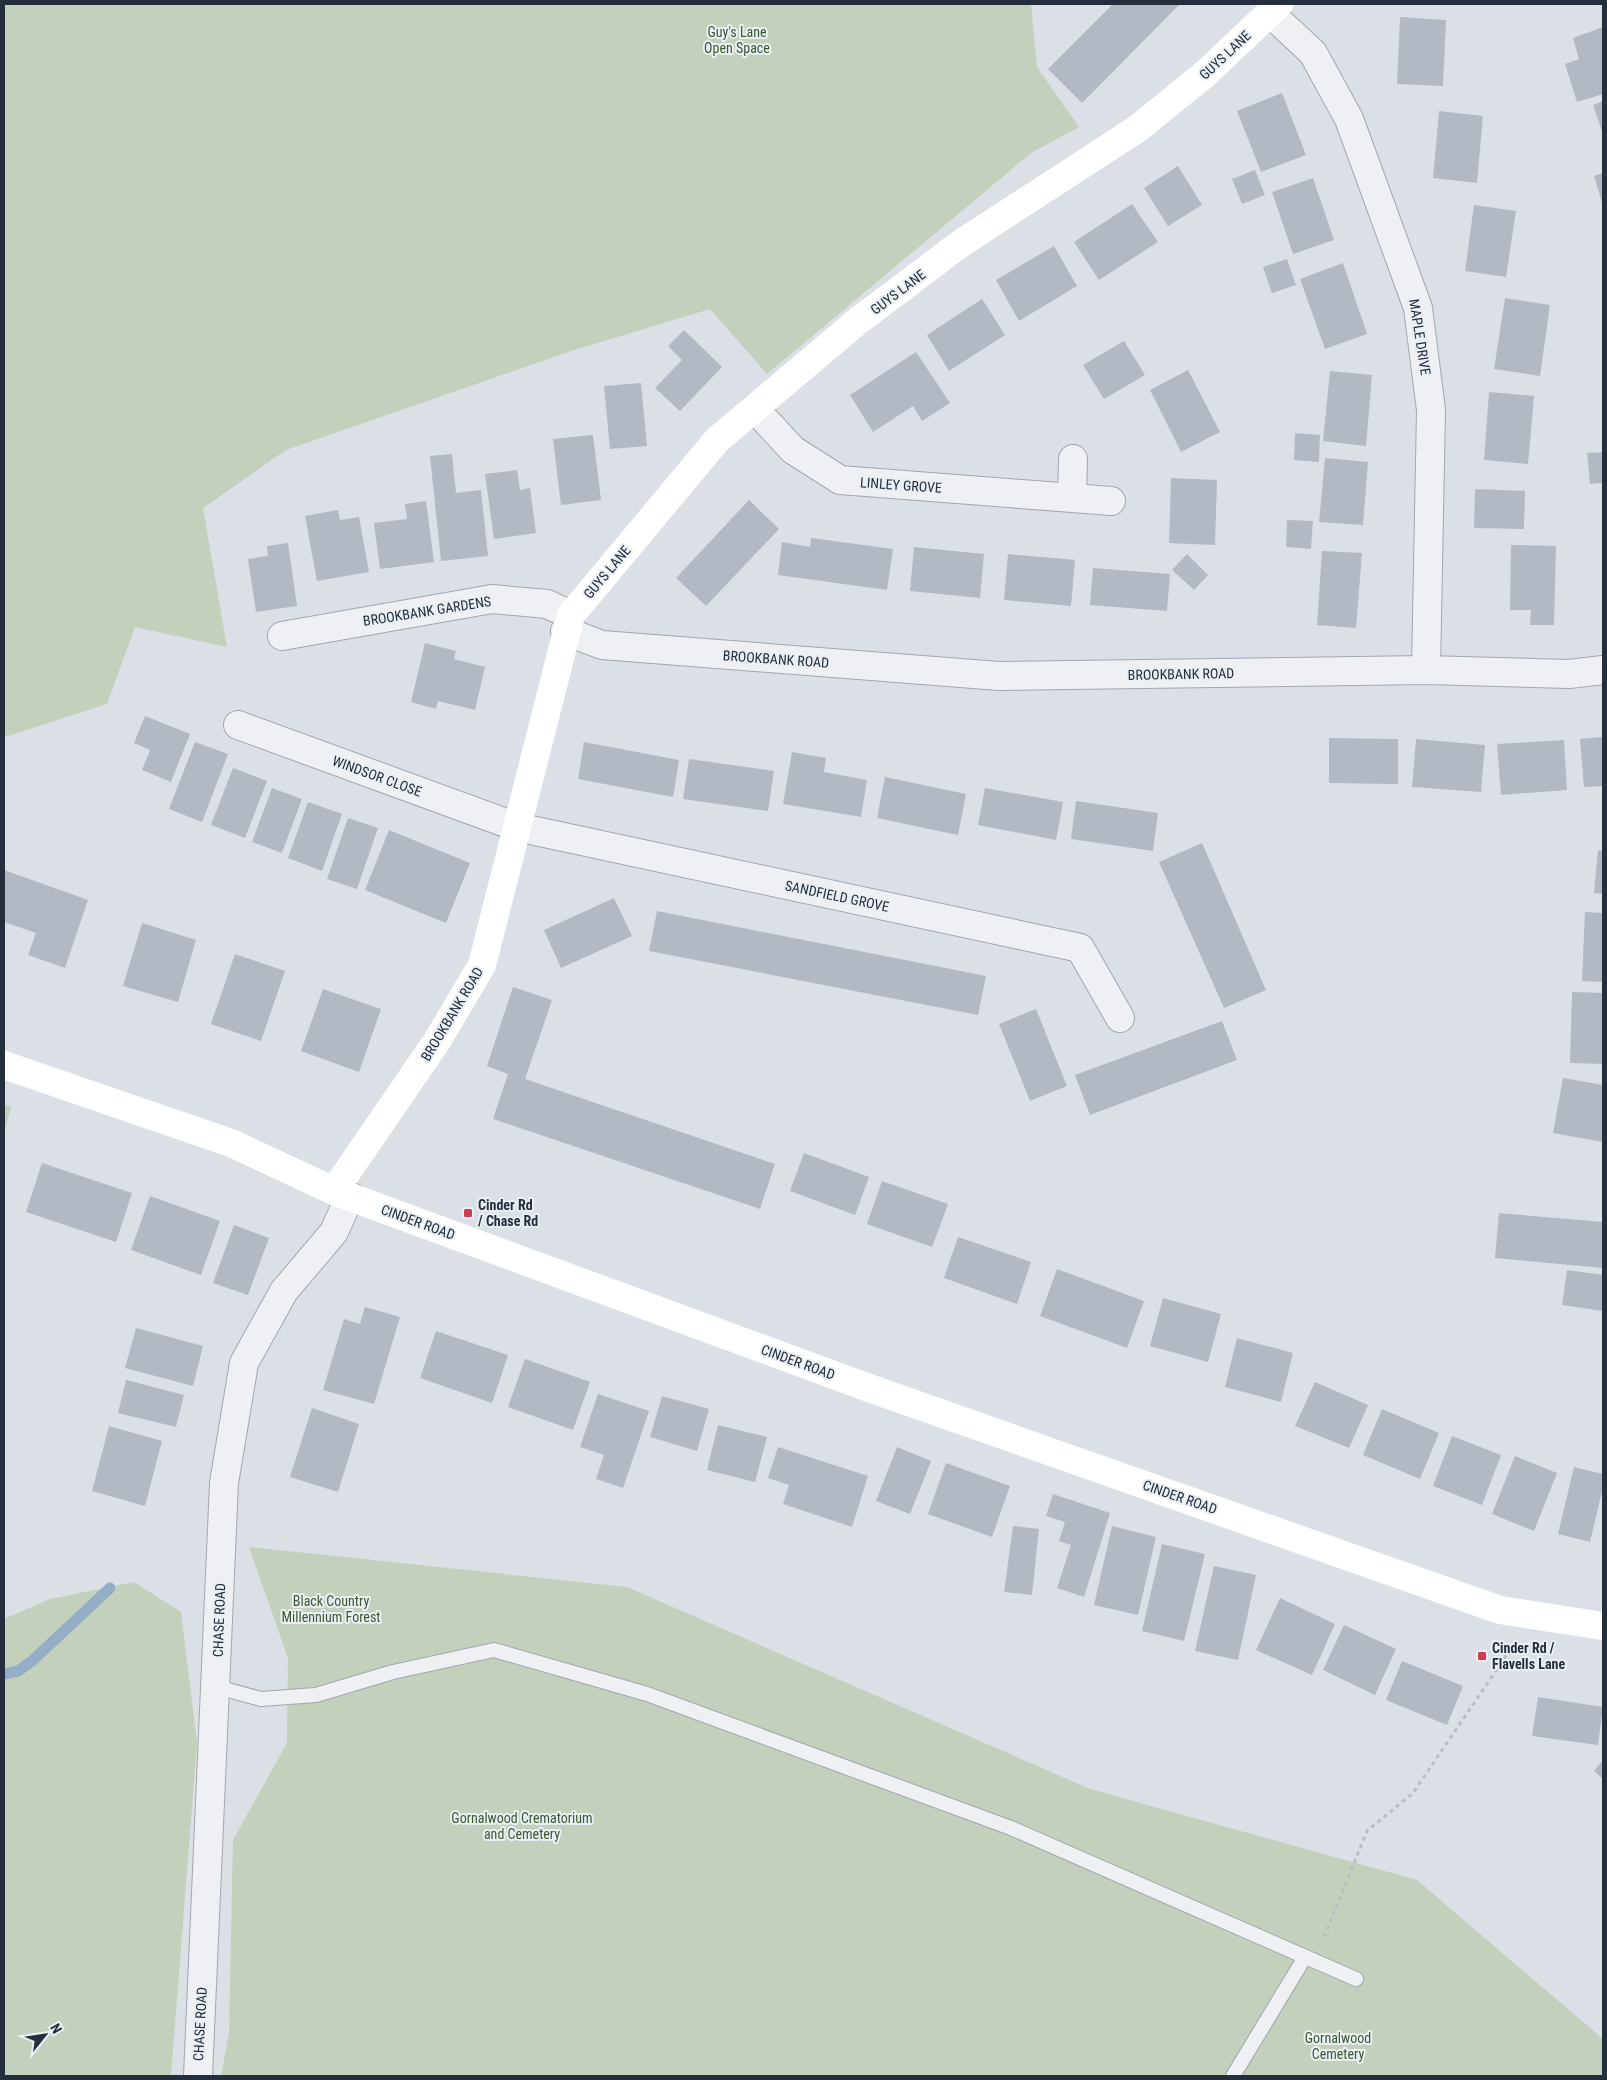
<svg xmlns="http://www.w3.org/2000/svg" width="1607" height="2080" viewBox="0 0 1607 2080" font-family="'Roboto Condensed',sans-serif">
<rect width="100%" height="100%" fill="#dbe0e6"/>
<g fill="#c2d0bc">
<polygon points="4,4 1031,4 1037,67 1079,127 1031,153 767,374 710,309 574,350 286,450 203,508 227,647 135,627 107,704 5,737"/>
<polygon points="4,1104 11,1107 4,1133"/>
<polygon points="249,1547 627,1587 1090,1789 1417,1880 1603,2039 1603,2076 221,2076 229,2033 233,1840 287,1743 288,1658"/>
<polygon points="134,1582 181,1612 197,1743 171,2076 4,2076 4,1619 50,1599"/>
</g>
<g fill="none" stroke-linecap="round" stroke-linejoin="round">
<polyline stroke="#95aec8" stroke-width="11" points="4,1674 18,1671 32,1661 110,1588"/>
</g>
<g fill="#b2b9c3">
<polygon points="1113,4 1180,4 1082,103 1048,69"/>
<polygon points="1400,17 1446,20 1443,86 1397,84"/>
<polygon points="1603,27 1603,94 1577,102 1565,64 1579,59 1573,38"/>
<polygon points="1282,93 1306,155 1261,172 1237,111"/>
<polygon points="1603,101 1603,134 1593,105"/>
<polygon points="1439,111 1483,116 1477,183 1433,178"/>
<polygon points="1178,166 1202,205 1168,226 1144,188"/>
<polygon points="1255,170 1265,195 1242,204 1232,179"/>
<polygon points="1603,173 1603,206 1594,176"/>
<polygon points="1313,178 1334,240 1293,254 1272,192"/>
<polygon points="1132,204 1158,242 1099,280 1074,242"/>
<polygon points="1474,205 1516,211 1506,277 1465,271"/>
<polygon points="1054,246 1077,286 1019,321 996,280"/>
<polygon points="1287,259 1296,285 1272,293 1263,267"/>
<polygon points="1343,263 1367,334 1325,349 1300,279"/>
<polygon points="1505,298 1550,305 1540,376 1494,369"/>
<polygon points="982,299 1005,335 949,371 927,335"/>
<polygon points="684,330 722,367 680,411 655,388 682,360 668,346"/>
<polygon points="1124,341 1145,375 1104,399 1083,365"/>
<polygon points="916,352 950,403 922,421 913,406 873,432 850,395"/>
<polygon points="1188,370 1220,432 1181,452 1150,390"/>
<polygon points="1330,371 1372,375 1366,446 1323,441"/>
<polygon points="641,383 647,446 610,449 604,386"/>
<polygon points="1489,392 1534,396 1528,464 1484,460"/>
<polygon points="1295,433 1320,435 1319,462 1294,460"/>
<polygon points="593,435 601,500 561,505 553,439"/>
<polygon points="1603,452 1603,483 1590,484 1587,453"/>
<polygon points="452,454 456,493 481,490 488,556 441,561 430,456"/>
<polygon points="1325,458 1368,462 1363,525 1319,522"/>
<polygon points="517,470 520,490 530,488 536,533 494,539 485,474"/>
<polygon points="1171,478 1217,480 1215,545 1169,543"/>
<polygon points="1475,489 1525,491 1524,529 1474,528"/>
<polygon points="749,500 779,529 706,606 676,578"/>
<polygon points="426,501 434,562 380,569 374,523 407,519 405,504"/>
<polygon points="338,510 340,520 359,517 369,572 317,581 305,516"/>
<polygon points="1287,520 1313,521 1311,549 1286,547"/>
<polygon points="811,538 893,549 887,590 778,575 782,542 810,547"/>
<polygon points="288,543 297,606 256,612 248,559 268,556 267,546"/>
<polygon points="1511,545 1556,546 1554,625 1530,625 1531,610 1510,610"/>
<polygon points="914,547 984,554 980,598 910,591"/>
<polygon points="1322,551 1362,553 1356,628 1317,625"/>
<polygon points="1008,554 1075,560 1071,606 1004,600"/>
<polygon points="1187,554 1208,575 1194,590 1172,570"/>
<polygon points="1093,568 1170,574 1167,611 1090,605"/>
<polygon points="425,643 456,651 454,659 485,667 475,710 438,701 436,709 411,702"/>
<polygon points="145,716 190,734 171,782 142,770 150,750 134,743"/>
<polygon points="1603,737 1603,786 1584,787 1580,739"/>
<polygon points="1329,738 1398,739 1398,784 1329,783"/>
<polygon points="1416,739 1485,745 1481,792 1412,787"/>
<polygon points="1564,740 1567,790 1501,795 1497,744"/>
<polygon points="195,742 228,754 202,822 169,809"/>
<polygon points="584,742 679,760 673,797 578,779"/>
<polygon points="792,752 826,758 824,772 867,780 861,817 783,804"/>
<polygon points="689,759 774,771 768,811 683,799"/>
<polygon points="233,768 267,781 245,838 211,825"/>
<polygon points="885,777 966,794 958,835 877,818"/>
<polygon points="272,788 302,799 282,853 252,842"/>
<polygon points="985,788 1063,802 1056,840 978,825"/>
<polygon points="1076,801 1158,813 1153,851 1071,839"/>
<polygon points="308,802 342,814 322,871 288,858"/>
<polygon points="348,818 378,828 357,889 327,879"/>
<polygon points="389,830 470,863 446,923 365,890"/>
<polygon points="1202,843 1266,990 1224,1008 1159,862"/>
<polygon points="1598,850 1603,851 1603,894 1594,893"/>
<polygon points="4,870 88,900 65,968 28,955 36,933 4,922"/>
<polygon points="614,898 632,936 561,968 544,930"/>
<polygon points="657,911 986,976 978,1015 649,951"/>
<polygon points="1585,912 1603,913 1603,982 1582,981"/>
<polygon points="142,923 196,940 178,1002 123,986"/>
<polygon points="235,954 285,971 261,1041 211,1024"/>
<polygon points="513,987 552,1000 525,1079 775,1164 760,1209 493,1119 508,1074 487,1066"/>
<polygon points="323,989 381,1009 359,1072 301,1051"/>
<polygon points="1572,992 1603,993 1603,1064 1570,1063"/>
<polygon points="1036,1009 1067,1086 1030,1101 999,1024"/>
<polygon points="1222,1021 1237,1060 1090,1115 1075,1075"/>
<polygon points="1563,1078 1603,1085 1603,1142 1553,1133"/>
<polygon points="804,1153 869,1177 855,1215 790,1191"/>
<polygon points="42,1163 132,1193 116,1242 26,1212"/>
<polygon points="882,1181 948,1204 932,1247 867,1224"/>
<polygon points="150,1196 220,1221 201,1275 131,1250"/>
<polygon points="1499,1213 1603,1222 1603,1268 1495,1258"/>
<polygon points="234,1225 269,1238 248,1295 213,1283"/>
<polygon points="958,1237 1031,1262 1017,1304 944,1278"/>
<polygon points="1057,1269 1144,1301 1127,1348 1040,1316"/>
<polygon points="1567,1270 1603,1275 1603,1311 1562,1305"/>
<polygon points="1163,1298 1221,1314 1208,1362 1150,1346"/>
<polygon points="365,1307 400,1317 374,1404 323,1390 344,1319 360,1324"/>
<polygon points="136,1328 203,1346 193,1386 125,1368"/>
<polygon points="436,1331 508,1355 492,1403 420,1378"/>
<polygon points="1237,1338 1293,1353 1281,1402 1225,1387"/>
<polygon points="525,1359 590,1382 573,1430 508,1407"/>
<polygon points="126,1380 184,1395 176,1427 118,1413"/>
<polygon points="1315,1382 1368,1405 1349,1448 1295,1426"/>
<polygon points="598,1394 649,1411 623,1488 596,1479 604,1455 580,1447"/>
<polygon points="662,1396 709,1409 697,1451 650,1437"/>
<polygon points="312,1408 359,1424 338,1492 290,1477"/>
<polygon points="1382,1409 1439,1433 1420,1479 1363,1455"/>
<polygon points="718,1425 767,1437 755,1482 707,1470"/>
<polygon points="109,1426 162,1441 145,1506 92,1491"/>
<polygon points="1452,1436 1501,1455 1482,1505 1433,1486"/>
<polygon points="778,1447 868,1476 852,1527 783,1504 789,1485 768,1478"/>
<polygon points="897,1447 931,1461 910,1514 876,1501"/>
<polygon points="1515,1456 1557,1473 1534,1531 1492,1514"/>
<polygon points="946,1463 1010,1486 992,1537 928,1514"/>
<polygon points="1574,1467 1603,1474 1603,1487 1590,1542 1558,1534"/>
<polygon points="1053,1494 1110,1513 1084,1597 1057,1588 1071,1545 1059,1541 1065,1522 1046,1516"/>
<polygon points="1013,1526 1039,1529 1032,1595 1004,1592"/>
<polygon points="1112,1526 1156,1537 1138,1615 1094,1605"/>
<polygon points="1162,1544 1205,1554 1184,1641 1142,1631"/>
<polygon points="1214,1566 1256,1575 1238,1660 1195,1651"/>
<polygon points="1280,1598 1335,1624 1312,1675 1256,1650"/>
<polygon points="1344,1625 1396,1649 1375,1695 1323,1670"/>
<polygon points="1402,1661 1463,1686 1447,1725 1386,1700"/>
<polygon points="1538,1697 1603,1707 1598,1745 1532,1736"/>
<polygon points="1603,1760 1603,1779 1594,1771"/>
</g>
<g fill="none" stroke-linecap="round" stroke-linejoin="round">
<defs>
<g id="lane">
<polyline points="217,1687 261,1699 316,1695 393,1672 494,1650 647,1694 1011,1828 1356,1979"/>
<polyline points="1233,2076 1305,1957"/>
</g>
<g id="street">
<polyline points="1270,13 1313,53 1349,119 1418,308 1431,410 1426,670"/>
<polyline points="755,409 793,450 840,480 1111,501"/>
<polyline points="1072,497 1073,459"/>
<polyline points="565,631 602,645 999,676 1426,670 1569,674 1603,670"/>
<polyline points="282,636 492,599 547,604 571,615"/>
<polyline points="238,725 517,827 1080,948 1120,1018"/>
<polyline points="198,2076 224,1483 244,1363 284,1291 334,1232 350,1196"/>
</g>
</defs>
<use href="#lane" stroke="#a1a7b0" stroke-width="16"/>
<use href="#street" stroke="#a1a7b0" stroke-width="30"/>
<polyline stroke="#babec4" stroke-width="3" stroke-dasharray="4 4" stroke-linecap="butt" points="1324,1937 1367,1831 1413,1793 1514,1644"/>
<use href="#lane" stroke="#eef0f4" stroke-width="14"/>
<use href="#street" stroke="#eef0f4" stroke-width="28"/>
<g stroke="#fff" stroke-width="28">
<polyline points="4,1065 231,1143 334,1191 869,1388 1500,1610 1603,1626"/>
<polyline points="334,1191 437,1041 482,965 571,615 717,440 858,321 960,244 1137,129 1205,74 1279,4"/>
</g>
</g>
<g fill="#d03b54" stroke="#eaeff4" stroke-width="2">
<rect x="463" y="1208" width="10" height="10" rx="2.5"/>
<rect x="1477" y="1651" width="10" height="10" rx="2.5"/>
</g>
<g text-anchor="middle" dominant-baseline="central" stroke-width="4" stroke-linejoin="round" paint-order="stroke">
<g font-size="14" fill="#3a5832" stroke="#eaeff4">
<text x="737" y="32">Guy's Lane<tspan x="737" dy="16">Open Space</tspan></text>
<text x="331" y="1601">Black Country<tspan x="331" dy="16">Millennium Forest</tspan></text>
<text x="522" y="1818">Gornalwood Crematorium<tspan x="522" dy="16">and Cemetery</tspan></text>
<text x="1338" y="2038">Gornalwood<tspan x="1338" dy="16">Cemetery</tspan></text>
</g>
<g font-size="14" fill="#252e3c" stroke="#eaeff4">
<text transform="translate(1225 55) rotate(-43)">GUYS LANE</text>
<text transform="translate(898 292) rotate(-37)">GUYS LANE</text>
<text transform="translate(1420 337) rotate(81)">MAPLE DRIVE</text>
<text transform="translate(901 485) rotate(4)">LINLEY GROVE</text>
<text transform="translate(607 572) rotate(-50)">GUYS LANE</text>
<text transform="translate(427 611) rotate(-9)">BROOKBANK GARDENS</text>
<text transform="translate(776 659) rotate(4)">BROOKBANK ROAD</text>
<text transform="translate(1181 674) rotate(-1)">BROOKBANK ROAD</text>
<text transform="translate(377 776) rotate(20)">WINDSOR CLOSE</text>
<text transform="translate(837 896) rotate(12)">SANDFIELD GROVE</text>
<text transform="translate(452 1014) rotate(-59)">BROOKBANK ROAD</text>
<text transform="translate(418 1222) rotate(20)">CINDER ROAD</text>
<text transform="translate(798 1362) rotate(20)">CINDER ROAD</text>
<text transform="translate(1180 1497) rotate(19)">CINDER ROAD</text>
<text transform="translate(219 1620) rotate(-88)">CHASE ROAD</text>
<text transform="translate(200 2024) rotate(-87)">CHASE ROAD</text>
</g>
<g font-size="14" font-weight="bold" fill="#252e3c" stroke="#eaeff4" text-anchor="start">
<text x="478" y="1205">Cinder Rd<tspan x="478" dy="16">/ Chase Rd</tspan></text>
<text x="1492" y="1648">Cinder Rd /<tspan x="1492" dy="16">Flavells Lane</tspan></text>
</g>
</g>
<rect width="1607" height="2080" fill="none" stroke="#252e3c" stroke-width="10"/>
<g transform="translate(45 2035) rotate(60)" stroke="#eaeff4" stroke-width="4" paint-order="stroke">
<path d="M0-4L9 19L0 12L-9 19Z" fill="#252e3c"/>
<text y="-8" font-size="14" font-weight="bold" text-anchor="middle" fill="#252e3c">N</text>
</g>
</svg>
